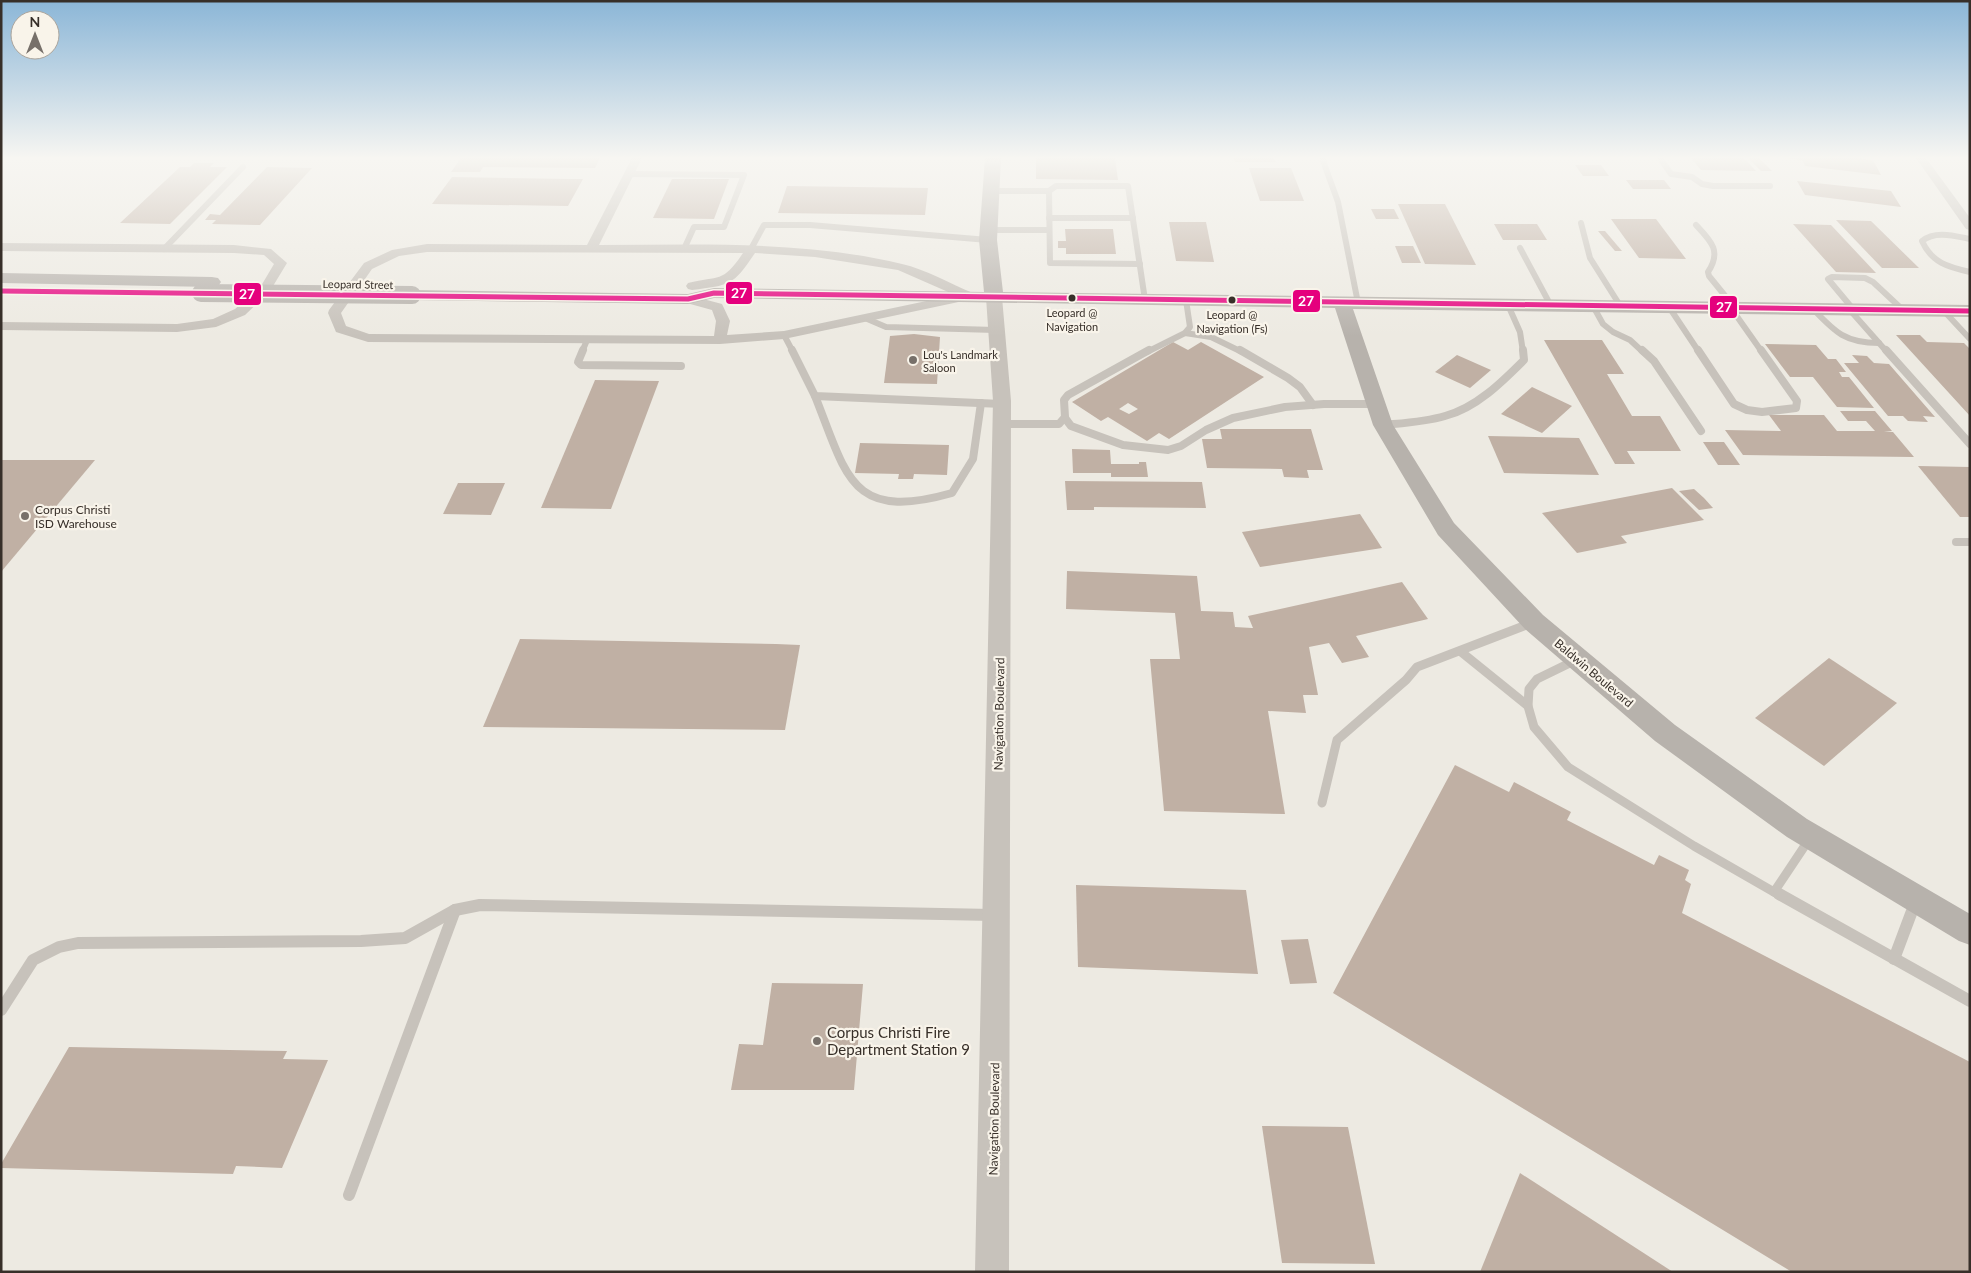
<svg xmlns="http://www.w3.org/2000/svg" width="1971" height="1273" viewBox="0 0 1971 1273" font-family="Lato,sans-serif">
<rect width="100%" height="100%" fill="#edeae2"/>
<g fill="#c0b0a4" fill-rule="evenodd">
<polygon points="461,158 600,158 595,168 483,167 480,172 451,172"/>
<polygon points="1036,158 1115,158 1118,180 1036,179"/>
<polygon points="1233,158 1274,158 1276,162 1235,162"/>
<polygon points="1691,158 1744,158 1756,171 1701,170"/>
<polygon points="1748,158 1759,158 1772,171 1761,171"/>
<polygon points="1787,158 1857,158 1873,160 1881,175 1805,166 1803,161"/>
<polygon points="194,163 214,163 210,167 227,167 170,224 120,223 180,167 190,167"/>
<polygon points="1575,165 1601,165 1609,176 1583,176"/>
<polygon points="267,167 312,168 260,225 212,224 216,220 205,220 210,214 220,215"/>
<polygon points="1249,168 1291,168 1304,201 1260,201"/>
<polygon points="452,177 571,179 583,179 568,206 432,204"/>
<polygon points="672,179 729,179 714,219 653,218"/>
<polygon points="1626,180 1664,180 1671,189 1633,189"/>
<polygon points="1797,181 1891,191 1901,207 1805,195"/>
<polygon points="787,186 928,188 925,215 778,213"/>
<polygon points="1398,204 1445,204 1476,265 1425,264"/>
<polygon points="1371,209 1394,209 1399,219 1376,219"/>
<polygon points="1611,219 1656,219 1686,259 1639,258"/>
<polygon points="1836,220 1871,221 1919,268 1882,268"/>
<polygon points="1169,222 1206,222 1214,262 1176,261"/>
<polygon points="1494,224 1537,224 1547,240 1503,240"/>
<polygon points="1793,224 1831,225 1876,273 1836,272"/>
<polygon points="1065,229 1113,229 1116,254 1066,254 1066,248 1058,248 1058,241 1066,241"/>
<polygon points="1598,231 1605,231 1622,251 1615,251"/>
<polygon points="1395,246 1413,246 1421,263 1402,263"/>
<polygon points="914,334 940,337 937,384 884,383 890,336"/>
<polygon points="1896,335 1920,335 1927,342 1964,343 1970,349 1970,416"/>
<polygon points="1544,340 1602,340 1624,374 1607,374 1632,416 1660,416 1681,451 1627,451 1635,464 1615,464"/>
<path d="M1173,342L1188,350L1201,342L1264,377L1169,439L1159,433L1147,441L1108,417L1101,421L1072,402ZM1128,403L1138,409L1129,414L1119,409Z"/>
<polygon points="1765,344 1816,345 1828,359 1836,359 1846,372 1839,372 1842,377 1849,377 1874,408 1837,407 1813,377 1790,377"/>
<polygon points="1457,355 1491,370 1470,388 1435,372"/>
<polygon points="1852,355 1867,356 1874,363 1889,364 1935,417 1923,416 1928,422 1908,421 1903,416 1888,416 1844,363 1859,363"/>
<polygon points="595,380 659,381 611,509 541,508"/>
<polygon points="1532,387 1572,406 1542,433 1501,414"/>
<polygon points="1840,411 1875,411 1892,431 1884,432 1893,432 1914,457 1743,455 1725,430 1781,431 1769,415 1824,415 1837,431 1875,431 1866,421 1848,421"/>
<polygon points="1220,429 1311,429 1323,470 1307,470 1309,478 1284,477 1282,469 1207,468 1202,439 1222,439"/>
<polygon points="1488,436 1579,438 1599,475 1504,473"/>
<polygon points="1703,442 1724,442 1740,465 1718,465"/>
<polygon points="860,443 949,445 947,475 914,474 913,479 898,479 899,474 855,473"/>
<polygon points="1072,449 1110,450 1111,464 1139,464 1139,462 1146,462 1148,477 1111,477 1111,473 1073,473"/>
<polygon points="1,460 95,460 1,572"/>
<polygon points="1918,466 1970,467 1970,517 1960,517"/>
<polygon points="1065,481 1202,482 1206,508 1094,507 1094,510 1067,510"/>
<polygon points="458,483 505,483 491,515 443,514"/>
<polygon points="1672,488 1704,520 1621,536 1627,543 1577,553 1542,513"/>
<polygon points="1694,489 1704,498 1713,508 1699,510 1679,491"/>
<polygon points="1360,514 1382,548 1260,567 1242,532"/>
<polygon points="1067,571 1197,576 1201,611 1233,612 1235,627 1252,628 1253,628 1248,616 1402,582 1428,619 1356,636 1369,657 1342,663 1329,643 1309,647 1318,695 1303,695 1306,713 1268,711 1285,814 1164,811 1150,659 1180,659 1175,613 1066,609"/>
<polygon points="520,639 776,644 800,645 785,730 483,727"/>
<polygon points="1829,658 1897,703 1824,766 1755,718"/>
<polygon points="1455,765 1509,792 1514,782 1571,812 1567,820 1654,865 1659,855 1689,870 1685,880 1691,884 1682,913 1970,1062 1970,1272 1792,1272 1333,993"/>
<polygon points="1076,885 1246,890 1258,974 1078,967"/>
<polygon points="1308,939 1317,983 1290,984 1281,940"/>
<polygon points="772,983 863,984 854,1090 731,1090 739,1044 763,1045"/>
<polygon points="69,1047 287,1051 283,1059 328,1060 282,1168 236,1166 233,1174 1,1168 1,1164"/>
<polygon points="1262,1126 1348,1127 1375,1264 1282,1263"/>
<polygon points="1520,1173 1673,1272 1480,1272"/>
</g>
<g fill="none" stroke-linecap="round" stroke-linejoin="round">
<g stroke="#c7c2bb" stroke-width="6">
<polyline points="1322,158 1338,202 1358,303"/>
<polyline points="1660,158 1671,174 1692,177 1702,184 1713,186 1770,186"/>
<polyline points="629,174 744,175 724,227 694,227 684,249"/>
<polyline points="990,191 1049,191 1056,186 1128,186 1145,300"/>
<polyline points="1049,191 1050,263 1140,264"/>
<polyline points="1049,218 1133,218"/>
<polyline points="1581,223 1590,258 1621,307"/>
<path d="M1696,225C1711,241 1722,251 1708,272L1709,276L1735,308"/>
<polyline points="988,230 1049,230"/>
<path d="M1970,239C1955,236 1935,230 1922,241C1932,263 1948,267 1970,272"/>
<polyline points="1520,248 1551,306"/>
<polyline points="164,249 243,167"/>
<polyline points="751,249 764,225 810,225 988,240"/>
<polyline points="1508,305 1520,332 1523,352"/>
<polyline points="1593,306 1603,324 1613,332 1630,340 1643,352"/>
<polyline points="1669,307 1699,352"/>
<polyline points="1731,308 1762,352"/>
<path d="M1813,309C1835,332 1845,343 1879,343"/>
<polyline points="1849,309 1887,352"/>
<polyline points="1853,309 1828,279 1832,277 1865,278 1873,282 1903,310"/>
<polyline points="1943,310 1970,339"/>
<polyline points="865,318 886,327 996,330"/>
<polyline points="1185,333 1211,337 1242,352"/>
<polyline points="784,335 793,352"/>
<polyline points="582,352 587,340"/>
<polyline points="1147,352 1185,333 1190,327 1186,300"/>
</g>
<g stroke="#c7c2bb" stroke-width="8">
<polyline points="583,350 578,362 581,365 681,366"/>
<polyline points="792,350 815,396 1002,404"/>
<polyline points="1240,350 1288,378 1300,387 1313,405"/>
<polyline points="1642,350 1654,361 1701,431"/>
<polyline points="1698,350 1734,404 1747,410 1762,412 1796,408 1797,401 1761,350"/>
<polyline points="1886,350 1970,444"/>
<path d="M815,396C847,476 850,522 952,493L973,459L981,403"/>
<polyline points="1065,418 1071,426 1123,445 1168,450 1181,446 1206,430 1233,418 1285,407 1324,404 1376,404"/>
<polyline points="1002,424 1059,424 1065,417 1064,400 1068,395 1149,350"/>
<path d="M1383,425C1404,423 1425,422 1445,416C1476,408 1502,382 1524,360L1523,350"/>
<polyline points="1956,542 1970,542"/>
</g>
<g stroke="#c7c2bb" stroke-width="9">
<polyline points="1460,651 1528,706"/>
<polyline points="1578,659 1537,679 1529,689 1528,706 1534,727 1568,767 1694,846 1781,896"/>
<polyline points="1322,803 1337,740 1406,680 1417,667 1534,622"/>
<polyline points="1774,892 1810,838"/>
</g>
<g stroke="#c7c2bb" stroke-width="12">
<polyline points="1779,894 1970,1001"/>
<polyline points="1894,959 1915,903"/>
<polyline points="1,1010 33,960 59,947 78,943 361,941 405,938 455,910 480,905 993,915"/>
<polyline points="349,1195 455,910"/>
</g>
<g fill="#c7c2bb" fill-rule="evenodd">
<path d="M632,158H642L599,245C700,245 803,240 902,264C925,269 951,284 973,293L974,296L968,300L784,339L720,344L368,342L336,332L328,313L329,310L364,263L392,250L427,244L587,245ZM427,252L743,253C722,284 720,275 688,283L686,286L688,289L692,290C730,285 733,286 755,253L815,257L898,270L955,295L784,331L727,335L730,321L722,304L688,295L682,299L683,302L712,310L716,321L714,336L369,334L346,326L341,313L372,269L399,256Z"/>
<polygon points="1916,158 1926,158 1970,218 1970,230 1966,229"/>
<polygon points="1,243 234,245 271,249 287,263 270,291 245,315 216,327 177,332 1,330 1,322 177,324 213,319 235,309 261,286 274,264 264,255 234,253 1,251"/>
</g>
<polygon fill="#c7c2bb" fill-rule="evenodd" points="994,292 1000,294 1002,297 1011,401 1009,1272 975,1272 993,401 986,297 988,294"/>
<g fill="#b7b2ac" fill-rule="evenodd">
<polygon points="985,158 1001,158 997,240 1003,292 1970,305 1970,317 1353,309 1393,425 1454,523 1543,615 1675,725 1807,819 1970,914 1970,945 1959,941 1787,837 1655,741 1525,629 1438,535 1373,425 1335,308 714,298 688,304 412,300 406,299 403,295 406,291 412,290 688,294 714,288 984,292 979,240"/>
<polygon points="1,273 212,277 218,278 221,282 218,286 212,287 1,283"/>
</g>
<polyline stroke="#b7b2ac" stroke-width="18" points="201,293 412,295"/>
<defs>
<polyline id="bus-1" points="1,291 688,299 714,293 1970,311"/>
</defs>
<use href="#bus-1" stroke="#f9f4ea" stroke-width="8"/>
<use href="#bus-1" stroke="#e5007d" stroke-width="5"/>
</g>
<linearGradient id="sky" x2="0" y2="1"><stop stop-color="#8bb6d7"/><stop offset="0.47" stop-color="#f7f6f2"/><stop offset="1" stop-color="#f7f6f2" stop-opacity="0"/></linearGradient>
<rect width="1971" height="336" fill="url(#sky)"/>
<g fill="#372f29" stroke="#f9f4ea" stroke-width="2">
<circle cx="1072" cy="298" r="4.5"/>
<circle cx="1232" cy="300" r="4.5"/>
</g>
<g fill="#77706a" stroke="#f9f4ea" stroke-width="2">
<circle cx="913" cy="360" r="5"/>
<circle cx="25" cy="516" r="5"/>
<circle cx="817" cy="1041" r="5"/>
</g>
<g text-anchor="middle" dominant-baseline="central" stroke-width="4.5" stroke-linejoin="round" paint-order="stroke">
<g font-size="11" fill="#372f29" stroke="#f9f4ea">
<text transform="translate(358 284) rotate(1)">Leopard Street</text>
</g>
<g font-size="11" fill="#372f29" stroke="#f9f4ea">
<text x="1072" y="312">Leopard @<tspan x="1072" dy="14">Navigation</tspan></text>
<text x="1232" y="314">Leopard @<tspan x="1232" dy="14">Navigation (Fs)</tspan></text>
</g>
<g font-size="11" fill="#372f29" stroke="#f9f4ea" text-anchor="start">
<text x="923" y="354">Lou's Landmark<tspan x="923" dy="13">Saloon</tspan></text>
</g>
<g font-size="12" fill="#372f29" stroke="#f9f4ea" text-anchor="start">
<text x="35" y="509">Corpus Christi<tspan x="35" dy="14">ISD Warehouse</tspan></text>
</g>
<g font-size="12" fill="#372f29" stroke="#f9f4ea">
<text transform="translate(1594 673) rotate(40)">Baldwin Boulevard</text>
<text transform="translate(999 714) rotate(-89)">Navigation Boulevard</text>
<text transform="translate(994 1119) rotate(-89)">Navigation Boulevard</text>
</g>
<g font-size="15" fill="#372f29" stroke="#f9f4ea" text-anchor="start">
<text x="827" y="1032">Corpus Christi Fire<tspan x="827" dy="17">Department Station 9</tspan></text>
</g>
</g>
<g stroke="#f9f4ea" stroke-width="2">
<rect x="725" y="281" width="28" height="24" rx="5" fill="#e5007d"/>
<rect x="233" y="282" width="29" height="24" rx="5" fill="#e5007d"/>
<rect x="1292" y="289" width="29" height="24" rx="5" fill="#e5007d"/>
<rect x="1709" y="295" width="29" height="24" rx="5" fill="#e5007d"/>
</g>
<g font-size="14" text-anchor="middle" font-weight="bold" fill="#fff">
<text x="739" y="298">27</text>
<text x="247" y="299">27</text>
<text x="1306" y="306">27</text>
<text x="1724" y="312">27</text>
</g>
<rect width="1971" height="1273" fill="none" stroke="#372f29" stroke-width="5"/>
<g transform="translate(35 35)"><circle r="24" fill="#f9f4ea" stroke="#aba59d"/>
<path d="M0-4L9 19L0 12L-9 19Z" fill="#77706a"/>
<text y="-8" font-size="14" font-weight="bold" text-anchor="middle" fill="#372f29">N</text>
</g>
</svg>
